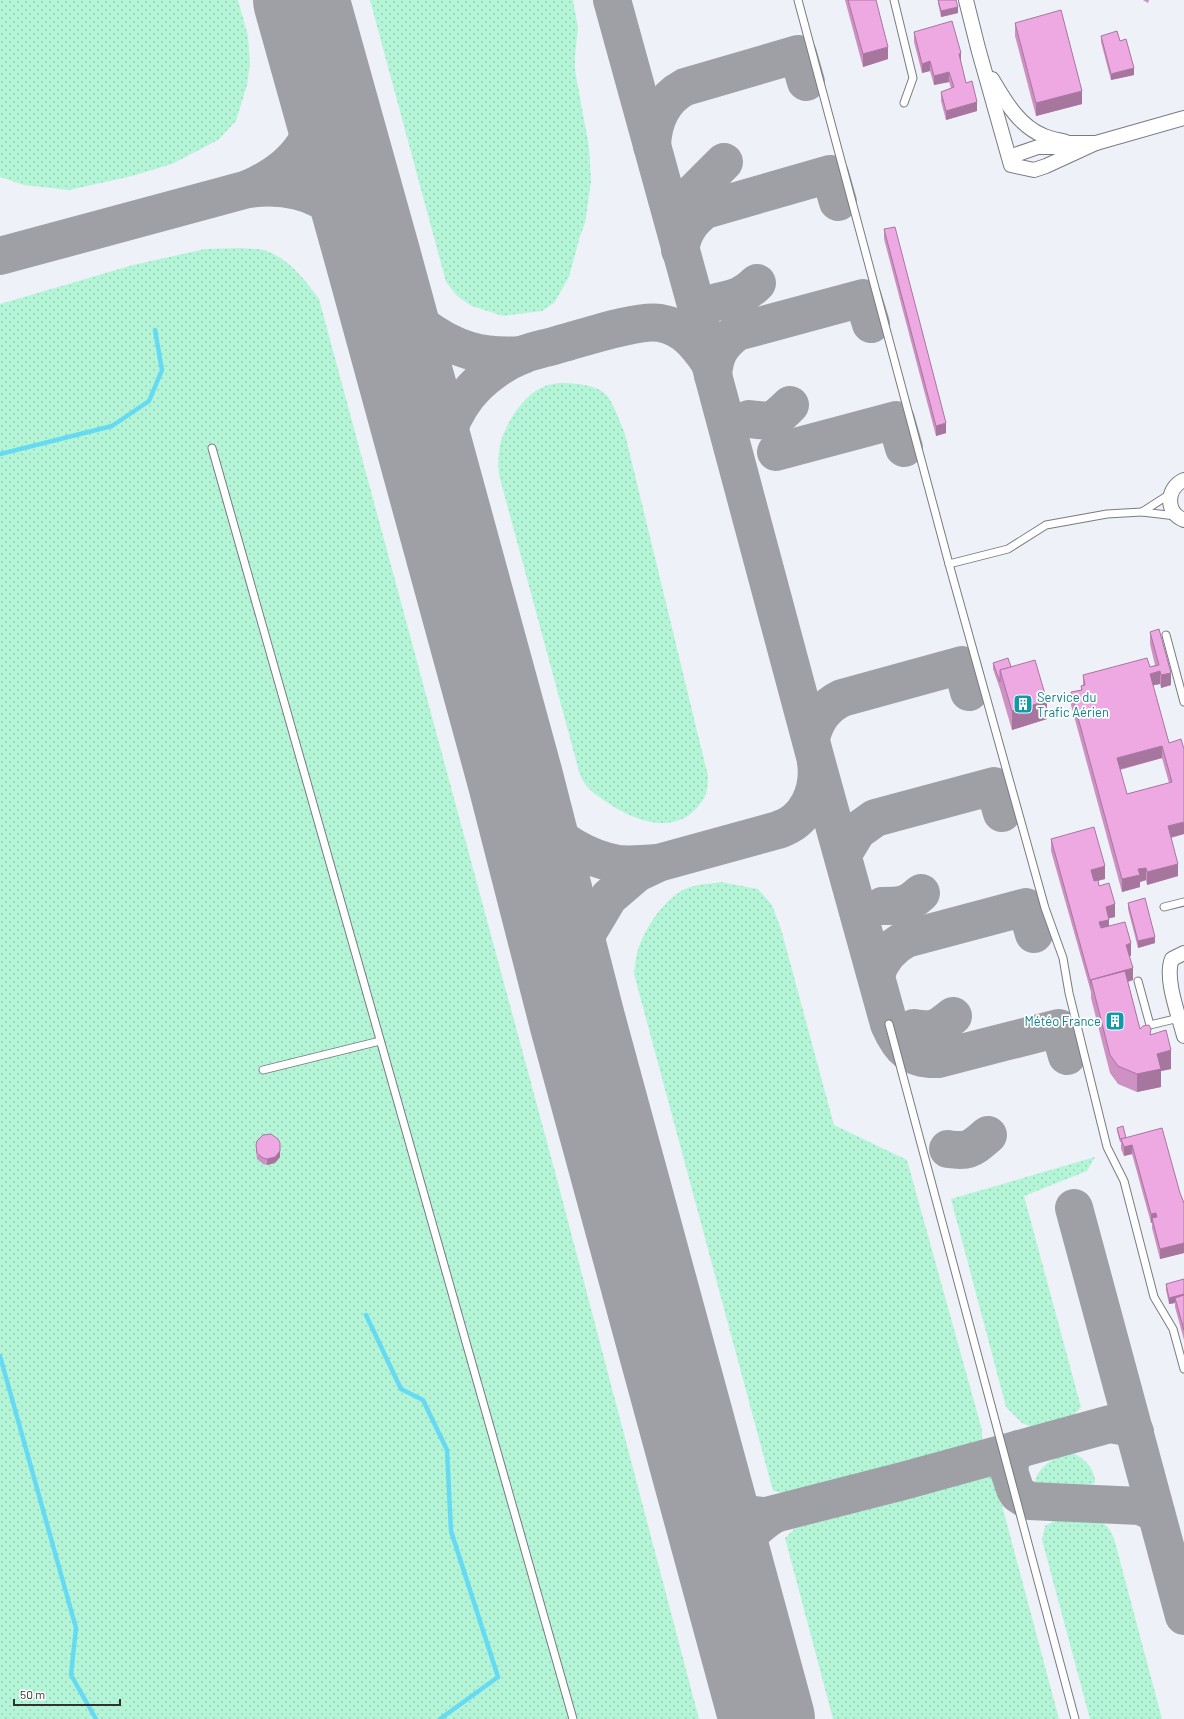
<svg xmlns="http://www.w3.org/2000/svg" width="1184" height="1719" viewBox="0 0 1184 1719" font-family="Barlow,sans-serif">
<defs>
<pattern id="grass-dots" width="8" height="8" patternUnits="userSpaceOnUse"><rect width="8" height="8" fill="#b5f5d7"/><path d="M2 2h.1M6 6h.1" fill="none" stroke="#9cd2b9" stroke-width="1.8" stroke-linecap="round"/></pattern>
</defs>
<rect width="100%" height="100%" fill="#eff1f9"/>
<g fill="url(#grass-dots)">
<polygon points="0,0 238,0 248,36 250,64 247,85 236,121 218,140 172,164 132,176 69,190 24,185 0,177"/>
<polygon points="370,0 573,0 578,28 575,56 575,70 589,147 591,182 585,223 580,236 569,277 554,303 542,311 503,316 472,306 457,296 446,282"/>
<path d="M239,248C248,249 259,248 267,251C290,260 305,280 319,299L554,1168L699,1719H0V304L133,265L205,249Z"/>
<path d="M559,383C573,383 599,384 608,397C615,407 620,422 625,434L708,776C708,790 706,799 696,809C670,836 631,819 605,801C594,794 585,787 580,775L499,475C498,464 498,452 501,441C507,422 522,397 541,388C546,385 553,384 559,383Z"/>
<path d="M721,882L758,889L772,905L781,929L834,1125L907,1160L982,1430V1442L970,1451L821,1489L783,1493L773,1491L634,974C635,967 635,960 637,953C644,929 664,898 687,888C698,884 710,884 721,882Z"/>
<polygon points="1095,1157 1087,1171 1024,1196 1081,1407 1068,1422 1049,1430 1036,1429 1022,1423 1006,1407 951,1199"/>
<path d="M1071,1452C1084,1458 1095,1468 1095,1483L1087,1486L1042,1490L1037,1488L1034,1485C1037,1466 1055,1457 1071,1452Z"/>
<polygon points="980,1471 989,1473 995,1479 1059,1719 833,1719 785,1538 799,1525 898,1493"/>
<path d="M1060,1518C1086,1519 1106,1512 1115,1542L1162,1719H1090L1042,1540L1045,1526Z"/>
</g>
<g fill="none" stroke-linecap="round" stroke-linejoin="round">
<g stroke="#66daf3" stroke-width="4.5">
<polyline points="0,454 112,426 149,401 162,370 155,330"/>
<polyline points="366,1315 401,1389 423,1400 447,1450 451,1531 498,1677 440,1719"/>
<polyline points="0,1356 76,1628 71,1675 96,1719"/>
</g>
<g stroke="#9fa0a6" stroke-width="38">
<path d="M612,0L696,305L713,375L816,760L889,1024C900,1049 910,1060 938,1059L1059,1028L1067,1056"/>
<path d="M652,146C653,121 662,99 685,87L798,54L806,82"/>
<path d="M248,189C307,181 346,205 373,257C381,274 387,293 400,307C406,314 414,319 421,325C454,350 482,358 523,355"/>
<polyline points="690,196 724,162"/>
<path d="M680,250C683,232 690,221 705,210L830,174L838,202"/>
<path d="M0,256L248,189C305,164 324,127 319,66"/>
<path d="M717,302C735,298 744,296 757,283"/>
<path d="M713,375C715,354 720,345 737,332L863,298L871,324"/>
<path d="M749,419C774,422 772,422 790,405"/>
<polyline points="776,452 896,420 904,448"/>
<path d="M436,493C440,457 444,426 467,396C480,379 502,363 522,355C534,350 548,348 560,344C583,338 638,319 660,323C684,327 697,344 710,363"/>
<path d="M811,738C816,719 825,706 842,698L962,665L969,692"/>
<path d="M515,778C522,792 528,806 538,818C558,841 588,859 618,864C630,865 645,864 658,863"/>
<polyline points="843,854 857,831 875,818 994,786 1002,813"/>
<path d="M882,906C901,906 907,906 921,893"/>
<path d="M876,975C881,958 891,947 906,939L1026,907L1034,934"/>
<path d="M577,1020L575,982L582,946L588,932L609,897L637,873L658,863L778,830C807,821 820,790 816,762"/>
<path d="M914,1028C934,1031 937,1029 953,1016"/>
<path d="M948,1149C970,1152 971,1149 988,1135"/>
<polyline points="1074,1208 1184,1616"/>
<polyline points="1019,1449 1011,1458 1009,1471 1015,1489 1018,1494 1029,1501 1140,1506 1156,1513"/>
<path d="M697,1459C710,1492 727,1516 766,1516L903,1481L1110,1424L1127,1427L1135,1432"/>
<path d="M733,1592C732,1556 743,1534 773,1515"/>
</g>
<polyline stroke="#9fa0a6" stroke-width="96" points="301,0 373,258 515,778 577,1020 767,1719"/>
<defs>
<g id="service">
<polyline points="798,0 949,564 1045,908 1063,958 1069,993 1107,1147 1124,1181 1154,1297 1173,1329 1184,1369"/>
<polyline points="894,0 913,78 904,103"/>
<polyline points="212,448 573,1719"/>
<polyline points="1170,494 1142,512 1176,516"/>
<polyline points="949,564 1008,549 1046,525 1107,514 1142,512"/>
<polyline points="1166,635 1184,702"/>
<polyline points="1164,907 1184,902"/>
<polyline points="1138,981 1150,1025 1179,1018"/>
<polyline points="889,1024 1075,1719"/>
<polyline points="263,1070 380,1041"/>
</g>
<g id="minor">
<polyline points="966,0 978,48 1011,165 1034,170 1046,166 1096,143 1070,143 1056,147 1038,147 1009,157"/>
<path d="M992,79C1005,101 1019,126 1044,136C1051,139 1059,140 1066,142"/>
<polyline points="1096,143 1184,118"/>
<path d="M1184,480C1166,488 1165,513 1184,520"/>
<path d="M1184,953L1172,959C1164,978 1179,1016 1184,1036"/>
</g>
</defs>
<use href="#service" stroke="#797b82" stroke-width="9"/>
<use href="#minor" stroke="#797b82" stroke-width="16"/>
<use href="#service" stroke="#fff" stroke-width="7"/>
<use href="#minor" stroke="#fff" stroke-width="14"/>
</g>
<g fill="#cd91c3" fill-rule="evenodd">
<polygon points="845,0 876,0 888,59 863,67"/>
<polygon points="938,0 956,0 958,13 941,17 938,3"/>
<polygon points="1143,0 1149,0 1148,3"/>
<polygon points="1015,23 1082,104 1036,116 1015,36"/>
<polygon points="914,32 961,62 966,83 977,111 946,120 941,101 941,92 951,88 949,82 934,85 930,71 922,73 914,42"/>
<polygon points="1101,36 1120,41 1134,75 1111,80 1101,42"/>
<polygon points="884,229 946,433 936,436 884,239"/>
<path d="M1150,632L1171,685L1161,688L1160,684L1153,685L1184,834L1171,838L1178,876L1147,885L1146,880L1140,882V887L1122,892L1071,705V692L1081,690V686L1083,685V675L1150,667L1155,665L1150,644ZM1162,758L1169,783L1127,794L1120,770Z"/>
<polygon points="993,663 1011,667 1047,719 1012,730 1000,689 993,669"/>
<polygon points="1051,839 1105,879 1098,881 1099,886 1115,917 1109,918 1109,926 1131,956 1129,956 1133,980 1128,982 1140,1029 1151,1034 1171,1069 1161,1071 1161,1087 1137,1092 1118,1084 1110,1073 1091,998 1091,992 1051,851"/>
<polygon points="1128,903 1155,943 1138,948 1128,909"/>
<polygon points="1117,1128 1180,1193 1184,1203 1184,1253 1160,1259 1152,1228 1152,1223 1151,1223 1132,1154 1124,1156 1121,1149 1121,1142 1120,1142 1117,1131"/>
<polygon points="256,1145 280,1157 275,1163 267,1165 263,1164 257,1159 256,1151"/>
<polygon points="1184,1279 1184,1340 1175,1307 1175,1303 1169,1304 1166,1290 1166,1284"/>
</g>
<g fill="#a7769f">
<polygon points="958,7 958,13 941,17 941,11"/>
<polygon points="888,47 888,59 863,67 863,54"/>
<polygon points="961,53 961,62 959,64 959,54"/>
<polygon points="930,61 930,71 922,73 922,64"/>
<polygon points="1134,68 1134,75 1111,80 1111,74"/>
<polygon points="949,72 949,82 934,85 934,76"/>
<polygon points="1082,91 1082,104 1036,116 1036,103"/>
<polygon points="977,102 977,111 946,120 946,111"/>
<polygon points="946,423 946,433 936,436 936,426"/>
<polygon points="1160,671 1160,684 1150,686 1150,674"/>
<polygon points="1171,673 1171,685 1161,688 1161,675"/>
<polygon points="1047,701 1047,719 1012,730 1012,711"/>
<polygon points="1162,746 1162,758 1117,770 1117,758"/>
<polygon points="1184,822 1184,834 1168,838 1168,826"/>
<polygon points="1178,864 1178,876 1147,885 1147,872"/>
<polygon points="1105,866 1105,879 1091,882 1091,870"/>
<polygon points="1146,868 1146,880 1140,882 1140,887 1122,892 1122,879 1138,869"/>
<polygon points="1115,904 1115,917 1106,919 1106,907"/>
<polygon points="1109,920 1109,932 1099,935 1099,922"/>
<polygon points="1155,937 1155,943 1138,948 1138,941"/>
<polygon points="1131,943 1131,956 1126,957 1126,945"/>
<polygon points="1133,968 1133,980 1094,991 1091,980 1090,992 1090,980"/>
<polygon points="1171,1050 1171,1069 1161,1071 1161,1087 1137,1092 1137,1074 1157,1054"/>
<polygon points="280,1143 280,1157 275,1163 267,1165 267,1159"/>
<polygon points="1132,1145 1132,1154 1124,1156 1124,1147"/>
<polygon points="1156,1213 1156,1222 1152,1218 1152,1223 1151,1223 1151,1214"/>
<polygon points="1184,1243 1184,1253 1160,1259 1160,1249"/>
<polygon points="1184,1294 1184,1301 1175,1298 1175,1303 1169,1304 1169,1298"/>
</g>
<g fill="#eea9e3" stroke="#a7769f" fill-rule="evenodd">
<polygon points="848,0 876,0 888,47 863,54"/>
<polygon points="938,0 956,0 958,7 941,11"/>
<polygon points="1061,10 1082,91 1036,103 1015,23"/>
<polygon points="952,21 961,53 959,54 966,83 972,81 977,102 946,111 941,92 954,87 949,72 934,76 930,61 922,64 914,32"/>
<polygon points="1117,31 1120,41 1126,39 1134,68 1111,74 1101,36"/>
<polygon points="895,227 946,423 936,426 884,229"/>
<path d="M1159,629L1171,673L1161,675L1160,671L1150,674L1169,743L1181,739L1184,749V822L1168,826L1178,864L1147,872L1146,868L1138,869L1140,875L1122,879L1071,692L1082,690L1081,686L1085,685L1083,675L1147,658L1150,667L1159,665L1150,632ZM1162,746L1172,782L1127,794L1117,758Z"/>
<polygon points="1008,658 1011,667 1000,670 1000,682 993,663"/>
<polygon points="1035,660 1047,701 1012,711 1000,670"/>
<polygon points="1094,827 1105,866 1091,870 1094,881 1098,880 1099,886 1109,883 1115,904 1106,907 1109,920 1099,922 1101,928 1125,922 1131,943 1126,945 1133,968 1090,980 1051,839"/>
<polygon points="1145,898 1155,937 1138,941 1128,903"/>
<polygon points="1125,971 1140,1029 1143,1026 1149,1025 1151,1029 1150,1035 1166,1030 1171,1050 1157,1054 1161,1069 1137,1074 1118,1066 1110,1055 1091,980"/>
<polygon points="1123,1126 1126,1138 1120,1139 1117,1128"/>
<polygon points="1162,1128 1180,1193 1184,1203 1184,1243 1160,1249 1152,1218 1157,1217 1156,1213 1151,1214 1132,1145 1124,1147 1121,1139"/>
<polygon points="271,1134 278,1139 280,1143 280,1151 275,1157 267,1159 263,1158 257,1153 256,1145 257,1141 263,1135"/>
<polygon points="1184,1279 1184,1294 1169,1298 1166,1284"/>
<polygon points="1184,1295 1184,1330 1175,1298"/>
</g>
<defs>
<symbol id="building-square" viewBox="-11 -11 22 22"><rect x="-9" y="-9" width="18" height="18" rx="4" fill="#0f9aa8" stroke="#fff"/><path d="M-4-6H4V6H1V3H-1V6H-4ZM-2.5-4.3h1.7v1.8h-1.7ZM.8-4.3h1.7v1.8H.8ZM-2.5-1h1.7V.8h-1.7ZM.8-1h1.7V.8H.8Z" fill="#fff"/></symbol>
</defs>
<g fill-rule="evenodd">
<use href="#building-square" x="1012" y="693" width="22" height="22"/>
<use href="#building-square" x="1104" y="1010" width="22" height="22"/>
</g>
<g text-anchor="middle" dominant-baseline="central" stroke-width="3.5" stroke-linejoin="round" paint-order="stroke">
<g font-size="13" fill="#0d838f" stroke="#fff" text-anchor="start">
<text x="1037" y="697">Service du<tspan x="1037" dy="15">Trafic Aérien</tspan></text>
<text x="1101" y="1021" text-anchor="end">Météo France</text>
</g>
</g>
<path d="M14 1699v6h106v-6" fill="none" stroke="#313134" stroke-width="2"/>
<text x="20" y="1699" font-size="12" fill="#313134" stroke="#ffffff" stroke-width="3" paint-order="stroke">50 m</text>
</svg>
